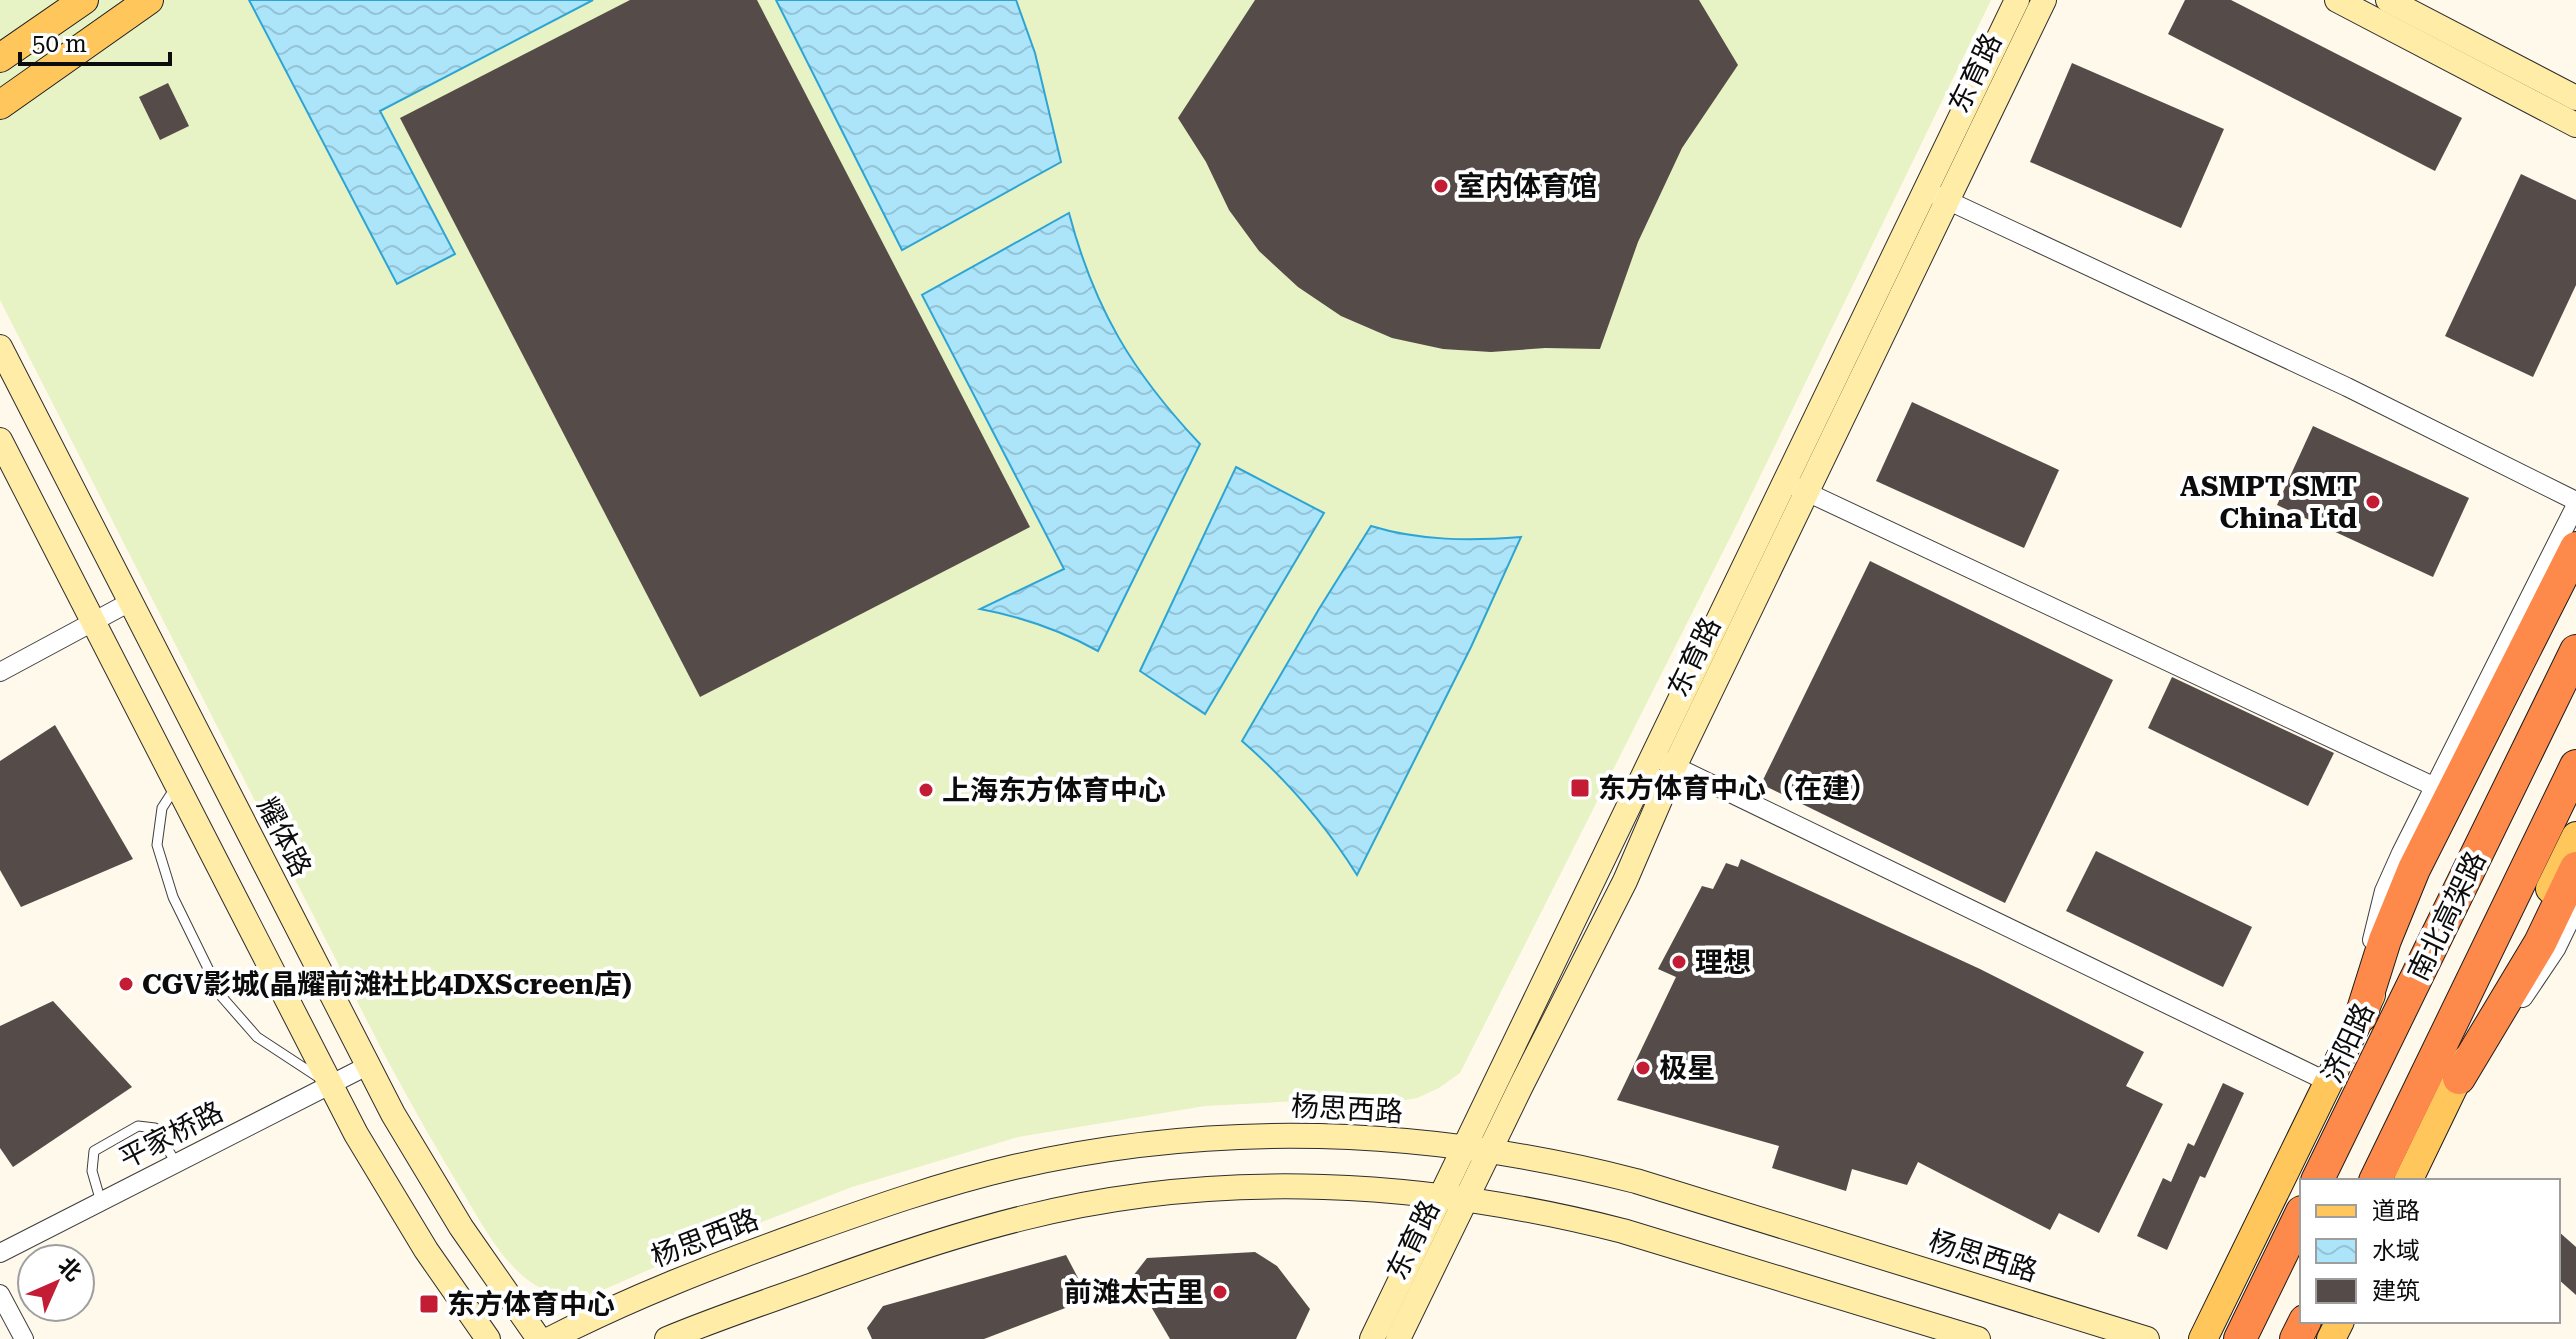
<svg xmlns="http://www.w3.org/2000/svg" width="2576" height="1339" viewBox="0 0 2576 1339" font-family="'Roboto Serif','Noto Sans SC',serif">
<defs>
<pattern id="water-waves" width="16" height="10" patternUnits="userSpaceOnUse" patternTransform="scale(2)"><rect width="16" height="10" fill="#ace5fa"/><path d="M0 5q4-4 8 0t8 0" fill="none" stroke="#93c3d5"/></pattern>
</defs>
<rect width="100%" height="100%" fill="#fff9eb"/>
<path fill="#e7f2c5" d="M0,0H1991L1735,528L1460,1073L1439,1088L1417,1098L1390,1103L1299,1101L1205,1106L1018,1137L852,1187L721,1238L596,1293C576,1296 556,1297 537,1286C506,1268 486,1231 468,1201C438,1152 410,1102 383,1052L0,300Z"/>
<g fill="url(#water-waves)" stroke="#2ea4d5" stroke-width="2">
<polygon points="249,0 593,0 380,111 455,254 397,284"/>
<polygon points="776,0 1016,0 1035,53 1061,162 902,250"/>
<path d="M1069,213C1094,308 1132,372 1200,444L1098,651C1060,630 1023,617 980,609L1064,569L922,295Z"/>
<polygon points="1236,467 1324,513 1205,714 1140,671"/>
<path d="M1371,526C1420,541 1470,541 1521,537L1471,647L1357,875C1325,824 1288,781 1242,741L1319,609Z"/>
</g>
<g fill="#554b48">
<polygon points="630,0 757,0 1030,527 700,697 400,118"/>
<polygon points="1255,0 1699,0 1738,65 1682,148 1638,242 1600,349 1545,348 1491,352 1443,349 1392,338 1341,316 1298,287 1259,251 1229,210 1206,162 1178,118"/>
<polygon points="2185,0 2231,0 2462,118 2435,171 2168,34"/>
<polygon points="2072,63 2224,129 2181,228 2030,162"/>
<polygon points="168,83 189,126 160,140 139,97"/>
<polygon points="2521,174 2576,200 2576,285 2533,377 2445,336"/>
<polygon points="1912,402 2059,470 2024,548 1876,481"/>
<polygon points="2313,426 2469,498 2433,577 2277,505"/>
<polygon points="1870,561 2113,680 2005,903 1761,784"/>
<polygon points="2172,677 2334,753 2308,806 2148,728"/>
<polygon points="55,725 133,859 21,907 0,870 0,761"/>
<polygon points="2096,851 2252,927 2223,987 2066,911"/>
<polygon points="1741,859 1980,969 2144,1052 2126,1086 2163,1104 2099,1233 2059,1213 2050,1230 1918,1162 1907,1185 1852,1169 1846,1191 1772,1168 1779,1146 1617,1100 1676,977 1658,969 1702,886 1713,889 1726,863 1738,867"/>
<polygon points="53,1001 132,1087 13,1167 0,1148 0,1026"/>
<polygon points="2223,1083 2244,1093 2205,1178 2200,1176 2167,1250 2137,1236 2163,1178 2171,1182 2188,1143 2194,1146"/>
<polygon points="2558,1231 2576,1247 2576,1295 2558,1279"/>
<polygon points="1255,1252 1277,1266 1310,1309 1296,1339 1170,1339 1133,1276 1147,1258"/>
<polygon points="1066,1255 1089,1299 984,1339 872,1339 867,1328 883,1306"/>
</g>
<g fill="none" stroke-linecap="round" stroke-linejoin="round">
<defs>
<g id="lane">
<polyline points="175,788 162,808 157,845 173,897 222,997 257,1037 318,1077"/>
<polyline points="101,1202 92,1171 94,1151 138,1126 155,1128 176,1163"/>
</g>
<g id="street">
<polyline points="1936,195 2347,387 2576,501"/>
<polyline points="1796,487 2435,787"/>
<polyline points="0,672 130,602"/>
<polyline points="1664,761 2330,1083"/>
<polyline points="2372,940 2384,891 2401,853 2576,505"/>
<polyline points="2523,998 2556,949 2576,908"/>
<polyline points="0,1253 367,1066"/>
<polyline points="0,1294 24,1339"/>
</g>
<g id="secondary">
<polyline points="2337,0 2576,125"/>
<polyline points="2388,0 2576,98"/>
<polyline points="0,347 393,1114 461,1227 539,1339"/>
<polyline points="0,440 356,1134 426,1250 488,1339"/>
<path d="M550,1339C632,1297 715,1265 801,1234C871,1209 941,1184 1014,1167C1223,1119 1429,1128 1636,1181L2147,1339"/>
<path d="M667,1339C717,1318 769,1301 821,1282C887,1258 954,1235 1023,1218C1220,1168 1428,1181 1623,1231L1978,1339"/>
<polyline points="1372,1339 2017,0"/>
<polyline points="1398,1339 1521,1086 1625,881 1675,765 2044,0"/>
</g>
<g id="primary">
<polyline points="0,58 84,0"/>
<polyline points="0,105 149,0"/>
<polyline points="2550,889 2576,836"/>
<polyline points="2408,1181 2467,1059"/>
<polyline points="2203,1339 2371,995"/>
<polyline points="2331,1339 2340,1321"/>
</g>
<g id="highway">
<polyline points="2361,1016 2385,940 2414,869 2576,548"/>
<polyline points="2459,1078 2540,943 2576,868"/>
<polyline points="2317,1181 2576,651"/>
<polyline points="2375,1181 2576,766"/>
<polyline points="2240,1339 2302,1212"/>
<polyline points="2296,1339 2305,1321"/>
</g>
</defs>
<use href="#lane" stroke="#3f3f3f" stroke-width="11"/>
<use href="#street" stroke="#3f3f3f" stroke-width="20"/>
<use href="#secondary" stroke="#2e2e2e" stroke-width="26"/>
<use href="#primary" stroke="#1d1d1d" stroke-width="30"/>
<use href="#highway" stroke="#1d1d1d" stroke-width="34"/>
<use href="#lane" stroke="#fff" stroke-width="9"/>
<use href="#street" stroke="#fff" stroke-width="18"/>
<use href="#secondary" stroke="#ffeca6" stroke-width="24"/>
<use href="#primary" stroke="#ffc65b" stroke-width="28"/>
<use href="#highway" stroke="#fd8a4a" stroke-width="32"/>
</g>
<g fill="#c41c35" stroke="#fff" stroke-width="3">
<circle cx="1441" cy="186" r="8"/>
<circle cx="2373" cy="502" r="8"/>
<rect x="1570" y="778" width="20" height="20" rx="4"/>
<circle cx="926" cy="790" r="8"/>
<circle cx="1679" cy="962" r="8"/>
<circle cx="126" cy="984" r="8"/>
<circle cx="1643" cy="1068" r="8"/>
<circle cx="1220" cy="1292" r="8"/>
<rect x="419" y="1294" width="20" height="20" rx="4"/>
</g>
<g text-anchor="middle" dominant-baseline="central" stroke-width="8" stroke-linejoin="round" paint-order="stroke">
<g font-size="28" fill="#0c0c0c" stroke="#fff">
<text transform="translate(1975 73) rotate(-64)">东育路</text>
<text transform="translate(1694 657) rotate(-64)">东育路</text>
<text transform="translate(284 837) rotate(63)">耀体路</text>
<text transform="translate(2447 916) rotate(-64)">南北高架路</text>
<text transform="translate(2348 1043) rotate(-65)">济阳路</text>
<text transform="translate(1347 1109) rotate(3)">杨思西路</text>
<text transform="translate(171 1135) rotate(-27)">平家桥路</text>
<text transform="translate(705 1238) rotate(-21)">杨思西路</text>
<text transform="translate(1413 1240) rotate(-64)">东育路</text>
<text transform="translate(1983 1256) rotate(17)">杨思西路</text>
</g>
<g font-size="28" font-weight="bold" fill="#0c0c0c" stroke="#fff" text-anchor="start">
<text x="1457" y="186">室内体育馆</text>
<text x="2357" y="486" text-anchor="end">ASMPT SMT<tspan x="2357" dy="32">China Ltd</tspan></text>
<text x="1598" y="788">东方体育中心（在建）</text>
<text x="942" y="790">上海东方体育中心</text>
<text x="1695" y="962">理想</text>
<text x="142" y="984">CGV影城(晶耀前滩杜比4DXScreen店)</text>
<text x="1659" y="1068">极星</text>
<text x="1204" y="1292" text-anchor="end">前滩太古里</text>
<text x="447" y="1304">东方体育中心</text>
</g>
</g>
<rect x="2300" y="1179" width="260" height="144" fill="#ffffff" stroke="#9e9e9e" stroke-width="2"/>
<rect x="2316" y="1205" width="40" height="12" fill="#ffc65b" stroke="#9e9e9e" stroke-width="2"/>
<text x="2372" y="1219" font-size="24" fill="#0c0c0c">道路</text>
<rect x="2316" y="1239" width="40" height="24" fill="url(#water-waves)" stroke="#9e9e9e" stroke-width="2"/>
<text x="2372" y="1259" font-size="24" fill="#0c0c0c">水域</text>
<rect x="2316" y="1279" width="40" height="24" fill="#554b48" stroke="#9e9e9e" stroke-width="2"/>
<text x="2372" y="1299" font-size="24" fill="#0c0c0c">建筑</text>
<g transform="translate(56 1283) rotate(45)"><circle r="38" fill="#ffffff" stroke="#9e9e9e" stroke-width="2"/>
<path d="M0-6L14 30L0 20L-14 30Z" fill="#c41c35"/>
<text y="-12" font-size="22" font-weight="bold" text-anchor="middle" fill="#0c0c0c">北</text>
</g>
<path d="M20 52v12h150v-12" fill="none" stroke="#0c0c0c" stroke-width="4"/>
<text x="32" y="52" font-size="24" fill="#0c0c0c" stroke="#ffffff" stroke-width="6" paint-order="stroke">50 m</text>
</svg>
